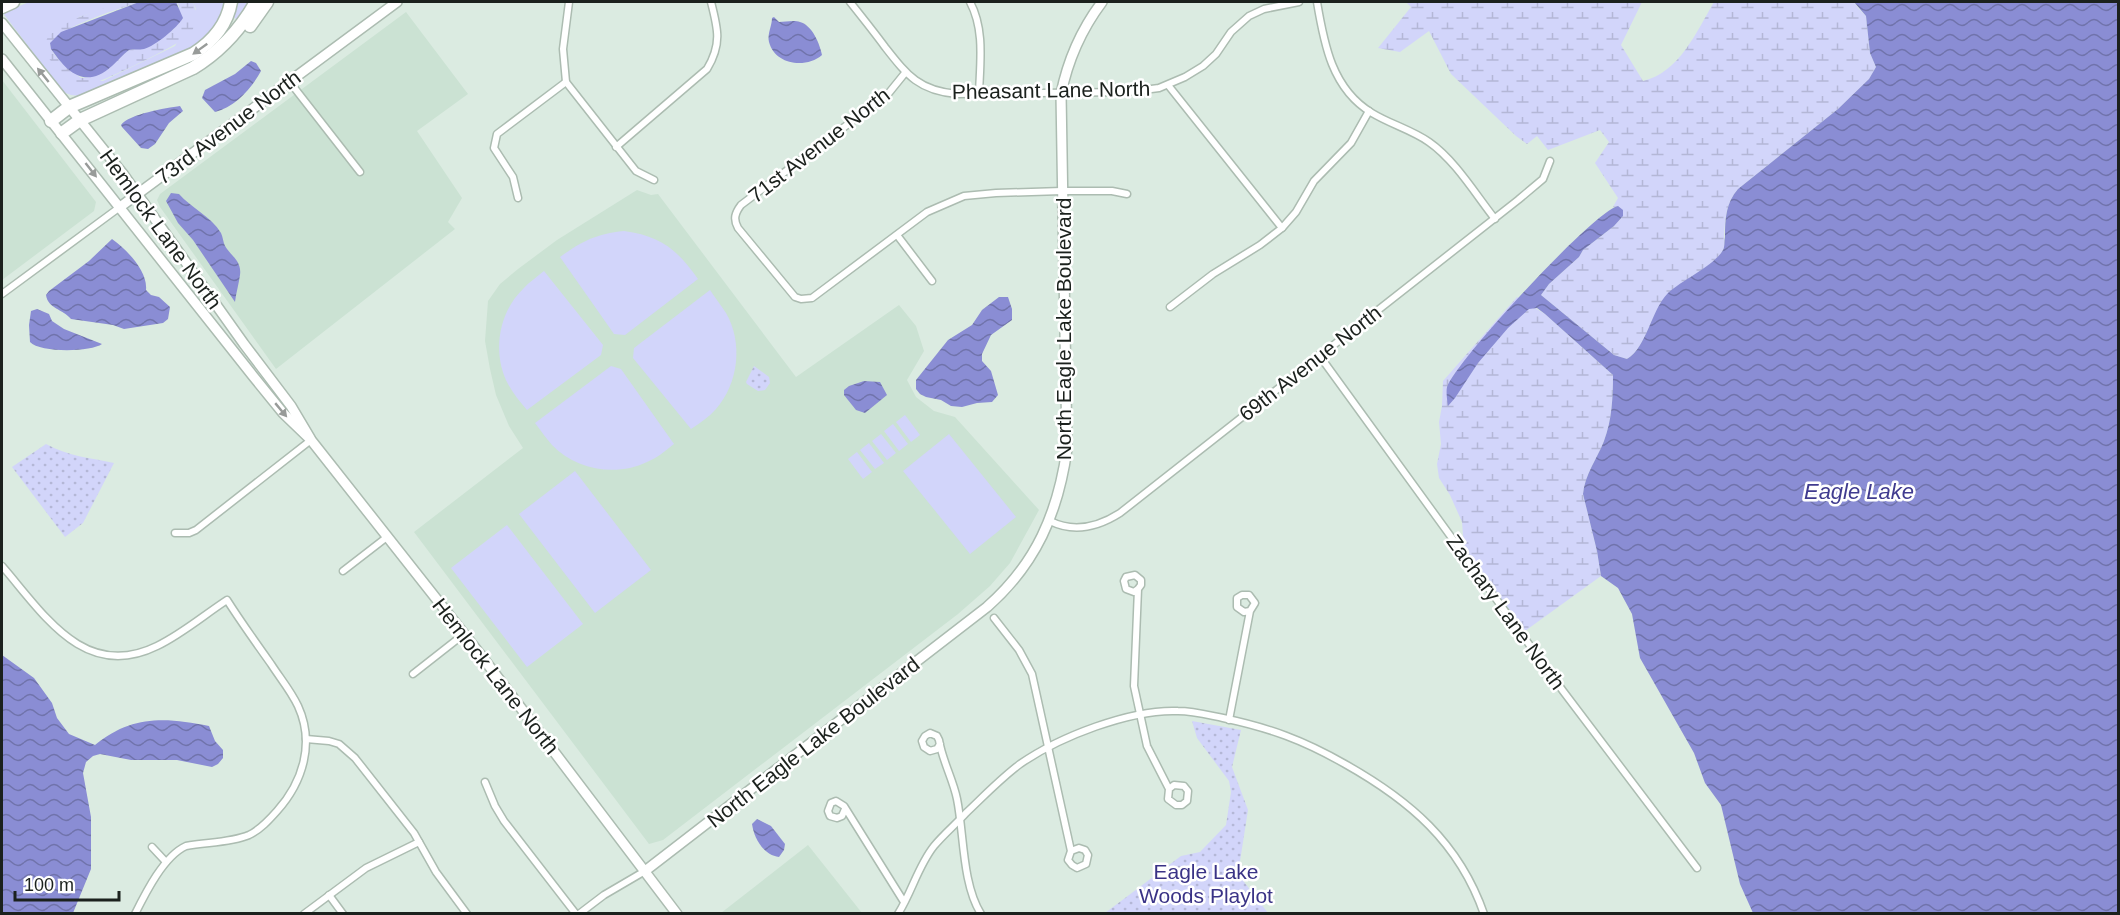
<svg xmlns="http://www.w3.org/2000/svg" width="2120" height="915" viewBox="0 0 2120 915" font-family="Arial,sans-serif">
<defs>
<pattern id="wetland-marsh" width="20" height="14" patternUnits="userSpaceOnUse" patternTransform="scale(1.5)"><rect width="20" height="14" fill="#d2d5fa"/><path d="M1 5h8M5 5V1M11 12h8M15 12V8" fill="none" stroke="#b4b7d6"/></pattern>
<pattern id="park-dots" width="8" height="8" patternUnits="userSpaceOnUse" patternTransform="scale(1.5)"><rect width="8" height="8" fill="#d2d5fa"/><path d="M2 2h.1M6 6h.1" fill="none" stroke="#b4b7d6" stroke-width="1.8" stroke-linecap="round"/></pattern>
<pattern id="water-waves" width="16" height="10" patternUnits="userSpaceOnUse" patternTransform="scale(1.5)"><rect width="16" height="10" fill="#8a8dd4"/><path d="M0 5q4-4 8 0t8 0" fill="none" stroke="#7073ab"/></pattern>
</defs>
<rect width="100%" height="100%" fill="#dbebe1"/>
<g fill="#cbe2d3">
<polygon points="406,12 468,94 417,131 462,198 448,222 455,229 276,369 160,207 157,200 160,194"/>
<polygon points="2,80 96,202 94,211 2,280"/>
<polygon points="637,190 651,195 658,194 796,377 899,305 916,326 924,351 907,380 916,397 934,411 955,417 1039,510 1010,563 990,586 958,614 663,840 649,844 414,532 523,448 509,426 496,395 490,369 485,341 488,301 500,284 518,269 557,240"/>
<polygon points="808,845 862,913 721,913"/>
</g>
<g fill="#d2d5fa">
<path d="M29,2H125L79,17L45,49L53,63L68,79L103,81L175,46L196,9L193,2H225C225,20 211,34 198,44L80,96L71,95L63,92L3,13Z"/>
<polygon points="236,2 249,2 238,20 233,17"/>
<path d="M624,231C660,236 677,249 698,279L625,335L614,334L560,257C582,241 596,234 624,231Z"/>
<path d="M544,271L603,345L601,355L527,410C520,402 513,393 508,384C492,354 498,313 523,289C529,282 537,277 544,271Z"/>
<path d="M710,290C715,298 721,305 726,313C743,342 739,383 716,409C709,417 700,423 691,429L633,358L634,348Z"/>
<path d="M611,366L621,369L674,444C665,451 657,458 647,462C616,477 576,470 552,445C546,438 541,431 535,423Z"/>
<polygon points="905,415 920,435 911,442 896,422"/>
<polygon points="893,424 908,444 899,451 884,431"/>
<polygon points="881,434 896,453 887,460 872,441"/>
<polygon points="949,434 1016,517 970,554 903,471"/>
<polygon points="869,443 884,463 875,469 860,450"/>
<polygon points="857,452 872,472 863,479 848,459"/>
<polygon points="575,471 651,570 595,613 519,514"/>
<polygon points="507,525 583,624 527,667 451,568"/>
</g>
<g fill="url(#wetland-marsh)">
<path d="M125,2H139C125,7 45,31 51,48C55,60 72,70 81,78C104,77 113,62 129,50C152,48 155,42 174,29L179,6L176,2H193C197,12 197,23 191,33C184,43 104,81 89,85C84,87 80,86 75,86C65,76 49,63 45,50C39,25 108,7 125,2Z"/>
<path d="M1406,2H1642L1621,45L1643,81C1679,73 1697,31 1714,2H1854L1858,8L1866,16L1870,53L1876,67L1869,79L1838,109L1738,189C1726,203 1725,218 1724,237C1724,241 1725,247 1723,250C1716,265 1682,280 1669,293C1651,310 1647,347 1627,359L1614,355L1541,295L1549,284L1579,257L1583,250L1614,226L1623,216L1618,206L1613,207L1618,198L1595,163L1609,142L1600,130L1548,150L1537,136L1527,144L1516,136L1451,74L1429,31L1400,52L1378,48L1411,7Z"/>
<path d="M1517,297L1545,314L1613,375C1613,397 1612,420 1604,441C1597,459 1585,474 1583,494L1597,551L1601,576L1525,631L1464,549L1462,522L1450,495L1439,478L1437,464L1441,444L1439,422L1442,406L1443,381Z"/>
</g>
<g fill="url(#park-dots)">
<polygon points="754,366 769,377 770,383 765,390 758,391 747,384 746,382"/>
<path d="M46,444C67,456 91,458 114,463L83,523L65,537L12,467Z"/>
<polygon points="1192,721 1241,730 1232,767 1248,810 1238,874 1268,913 1105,913 1181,856 1200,852 1226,825 1231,792 1229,781 1197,738"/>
</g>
<g fill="url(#water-waves)">
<path d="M139,2H176L183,18C177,28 155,46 144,49C139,50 134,49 129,50C122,55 118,61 112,66C85,90 67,72 51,49L50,43L61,32Z"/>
<path d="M1854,2H2118V913H1753L1740,884L1721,805L1705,783L1694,753L1640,658L1632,614L1618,588L1601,576L1597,551L1583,494C1585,474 1597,459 1604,441C1612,420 1613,397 1613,375L1545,314L1537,308L1529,309L1508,328L1478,363L1455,398L1448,406C1447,400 1446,392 1447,387C1456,361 1594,211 1618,206L1623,210V216L1614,226L1583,250L1579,257L1549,284L1541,295L1614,355L1627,359C1647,347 1651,310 1668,293C1682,280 1715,265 1723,250C1725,247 1724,241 1725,237C1725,218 1726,203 1738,189L1838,109L1869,79L1876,67L1870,53L1866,16Z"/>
<path d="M774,17L779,22C785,22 794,20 800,22C812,25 820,44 822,55C806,69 775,65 769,42C767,34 772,26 772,18Z"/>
<path d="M251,61L256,63L261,71C252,88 235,107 215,112L202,98L205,90L235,74Z"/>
<path d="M180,106L183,111L169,123L155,144L148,149L141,148L122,127L121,125C129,114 166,108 180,106Z"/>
<path d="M171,193L179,194C191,208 211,216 221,233C223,237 223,242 225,246C231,256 242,261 240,275C239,283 236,293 235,302L193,240L178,223L166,201Z"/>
<path d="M112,239C127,250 148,271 146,290L151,295L159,297L170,307L168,319L163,323L124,329L113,325L71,319C63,309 48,309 46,295L49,291L89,261Z"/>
<polygon points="999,297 1008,297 1012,309 1012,320 991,335 982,354 982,361 991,371 998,395 992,402 977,403 962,407 951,406 941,400 926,397 920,394 916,389 916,380 948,340 972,325 982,310"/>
<path d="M37,309L49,314L52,321L64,329L102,344C91,352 40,353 30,342L29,325L31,311Z"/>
<polygon points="864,381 880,382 887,395 865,413 856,410 844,395 844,390 849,386"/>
<path d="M2,655L34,678L52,703L57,718L69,734L95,745C131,715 166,717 209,726L215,741L223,750V758L218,764L212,767L177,760H131L100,754L93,756L86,762L83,773L91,817V869L73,913H2Z"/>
<path d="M757,819L771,826L785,844L784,850L779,857C763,855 754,838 752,824Z"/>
</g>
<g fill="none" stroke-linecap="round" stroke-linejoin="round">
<defs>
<g id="street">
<polyline points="569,2 563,49 566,82 636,171 654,180"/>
<path d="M850,2C862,17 874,32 885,47C907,75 919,91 957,94L1128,92L1159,88L1185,77L1203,66L1216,54L1231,32L1249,16L1264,9L1299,2"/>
<path d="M970,2C985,30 980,63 979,94"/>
<path d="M1317,2C1324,44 1332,89 1372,113C1390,124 1412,130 1429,142C1455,160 1476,195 1495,219"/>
<path d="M905,73L888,94L741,205C735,213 733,219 738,228L795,297L801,299L812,298L927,212L964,196L996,193L1062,191H1112L1127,194"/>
<polyline points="289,81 360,172"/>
<polyline points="1168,85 1282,228"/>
<path d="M616,147L707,69C722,44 718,29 711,2"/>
<polyline points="518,198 513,177 494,148 497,134 566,82"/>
<polyline points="897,235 932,281"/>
<polyline points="2,294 120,207"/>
<polyline points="1170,307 1213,274 1260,245 1282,228 1296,212 1314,181 1351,143 1369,111"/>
<polyline points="1319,355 1563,691 1697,868"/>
<path d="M1050,521C1074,533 1098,527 1120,513L1518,200L1543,179L1550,161"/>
<polyline points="175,533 189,533 196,530 311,440"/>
<path d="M2,566C43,613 84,682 157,646C182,634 204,615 227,600C241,622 256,643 271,664C280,678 291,691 298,706C315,743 303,782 277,811C269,820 260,830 249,835C230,843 207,842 186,846C164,856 146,892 135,914"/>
<polyline points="343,571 387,537"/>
<polyline points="1138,589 1134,592 1126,589 1124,581 1126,577 1135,575 1141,580 1141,585 1138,589 1134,686 1147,746 1169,789 1168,799 1176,805 1182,805 1187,801 1188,791 1184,786 1174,785 1169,789"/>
<polyline points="994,618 1019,650 1032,674 1071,851 1079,848 1085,850 1088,855 1086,864 1077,868 1072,865 1068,860 1071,851"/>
<polyline points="413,674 464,634"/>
<polyline points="1229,720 1250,611 1255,603 1249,595 1242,595 1237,598 1237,607 1244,612 1250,611"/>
<polyline points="306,739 329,741 339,744 355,758 414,833 436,872 467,914"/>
<path d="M940,744L937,749L930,751L924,747L922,741L925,736L930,733L937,736L939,740C942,760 953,779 957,799C964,833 962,884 981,914"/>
<polyline points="485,782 495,806 504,821 576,914"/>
<polyline points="845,809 842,816 837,818 830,816 828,811 831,803 836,801 844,806 904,902"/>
<polyline points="152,847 166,862"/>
<polyline points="329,895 343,914"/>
<polyline points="304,914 366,868 419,842"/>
<polyline points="579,914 604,895 645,871"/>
<path d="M898,914C912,892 918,866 934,846C944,834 956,824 966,813C984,796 1000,779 1020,764C1059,737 1130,709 1178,711C1193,711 1208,715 1223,718C1270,728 1303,740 1345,764C1409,800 1459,842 1484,914"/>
</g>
<g id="secondary">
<polyline points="2,23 123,174 244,344 291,406 310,438"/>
<polyline points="2,59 253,376 283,413 311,440 483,658 677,914"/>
<polyline points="120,207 397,2"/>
<path d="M645,871L987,607C1036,564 1058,513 1067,449L1061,94C1068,59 1081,30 1102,2"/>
</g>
<g id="highway">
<polyline points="2,7 13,2"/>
<polyline points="250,26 267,2"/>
<path d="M51,121L69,107L193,54C212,42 227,25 231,2"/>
<path d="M62,133L80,120L193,68C221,51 240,30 256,2"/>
</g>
</defs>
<use href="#street" stroke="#acbcb1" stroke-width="9"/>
<use href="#secondary" stroke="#acbcb1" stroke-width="12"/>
<use href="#highway" stroke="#acbcb1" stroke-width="15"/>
<use href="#street" stroke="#fff" stroke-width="6"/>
<use href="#secondary" stroke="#fff" stroke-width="9"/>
<use href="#highway" stroke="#fff" stroke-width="12"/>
</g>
<defs><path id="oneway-solid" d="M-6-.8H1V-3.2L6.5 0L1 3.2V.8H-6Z" transform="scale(1.5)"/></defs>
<g fill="#989b99">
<use href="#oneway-solid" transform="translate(200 49) rotate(144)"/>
<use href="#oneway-solid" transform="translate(43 75) rotate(-129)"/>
<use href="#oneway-solid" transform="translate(91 170) rotate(52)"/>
<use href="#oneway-solid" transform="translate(281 410) rotate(50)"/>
</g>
<g text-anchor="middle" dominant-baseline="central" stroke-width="5" stroke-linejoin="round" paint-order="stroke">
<g font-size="21" fill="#1b211d" stroke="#fff">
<text transform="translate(1051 90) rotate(-1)">Pheasant Lane North</text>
<text transform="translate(228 127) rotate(-37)">73rd Avenue North</text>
<text transform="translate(819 145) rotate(-38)">71st Avenue North</text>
<text transform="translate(161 229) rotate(54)">Hemlock Lane North</text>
<text transform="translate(1063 329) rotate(-90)">North Eagle Lake Boulevard</text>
<text transform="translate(1310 363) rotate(-38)">69th Avenue North</text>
<text transform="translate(1506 612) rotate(54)">Zachary Lane North</text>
<text transform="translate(496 676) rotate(52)">Hemlock Lane North</text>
<text transform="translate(813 742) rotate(-38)">North Eagle Lake Boulevard</text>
</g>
<g font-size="21" fill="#3a3386" stroke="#fff">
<text x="1206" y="871">Eagle Lake<tspan x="1206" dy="24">Woods Playlot</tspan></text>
</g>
<g font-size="22" font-style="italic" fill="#403b8f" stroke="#fff">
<text x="1859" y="491">Eagle Lake</text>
</g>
</g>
<rect width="2120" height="915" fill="none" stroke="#1b211d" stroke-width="6"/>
<path d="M15 891v9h104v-9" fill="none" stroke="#1b211d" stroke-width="3"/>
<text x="24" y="891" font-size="18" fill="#1b211d" stroke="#ffffff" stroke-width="4.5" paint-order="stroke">100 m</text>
</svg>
